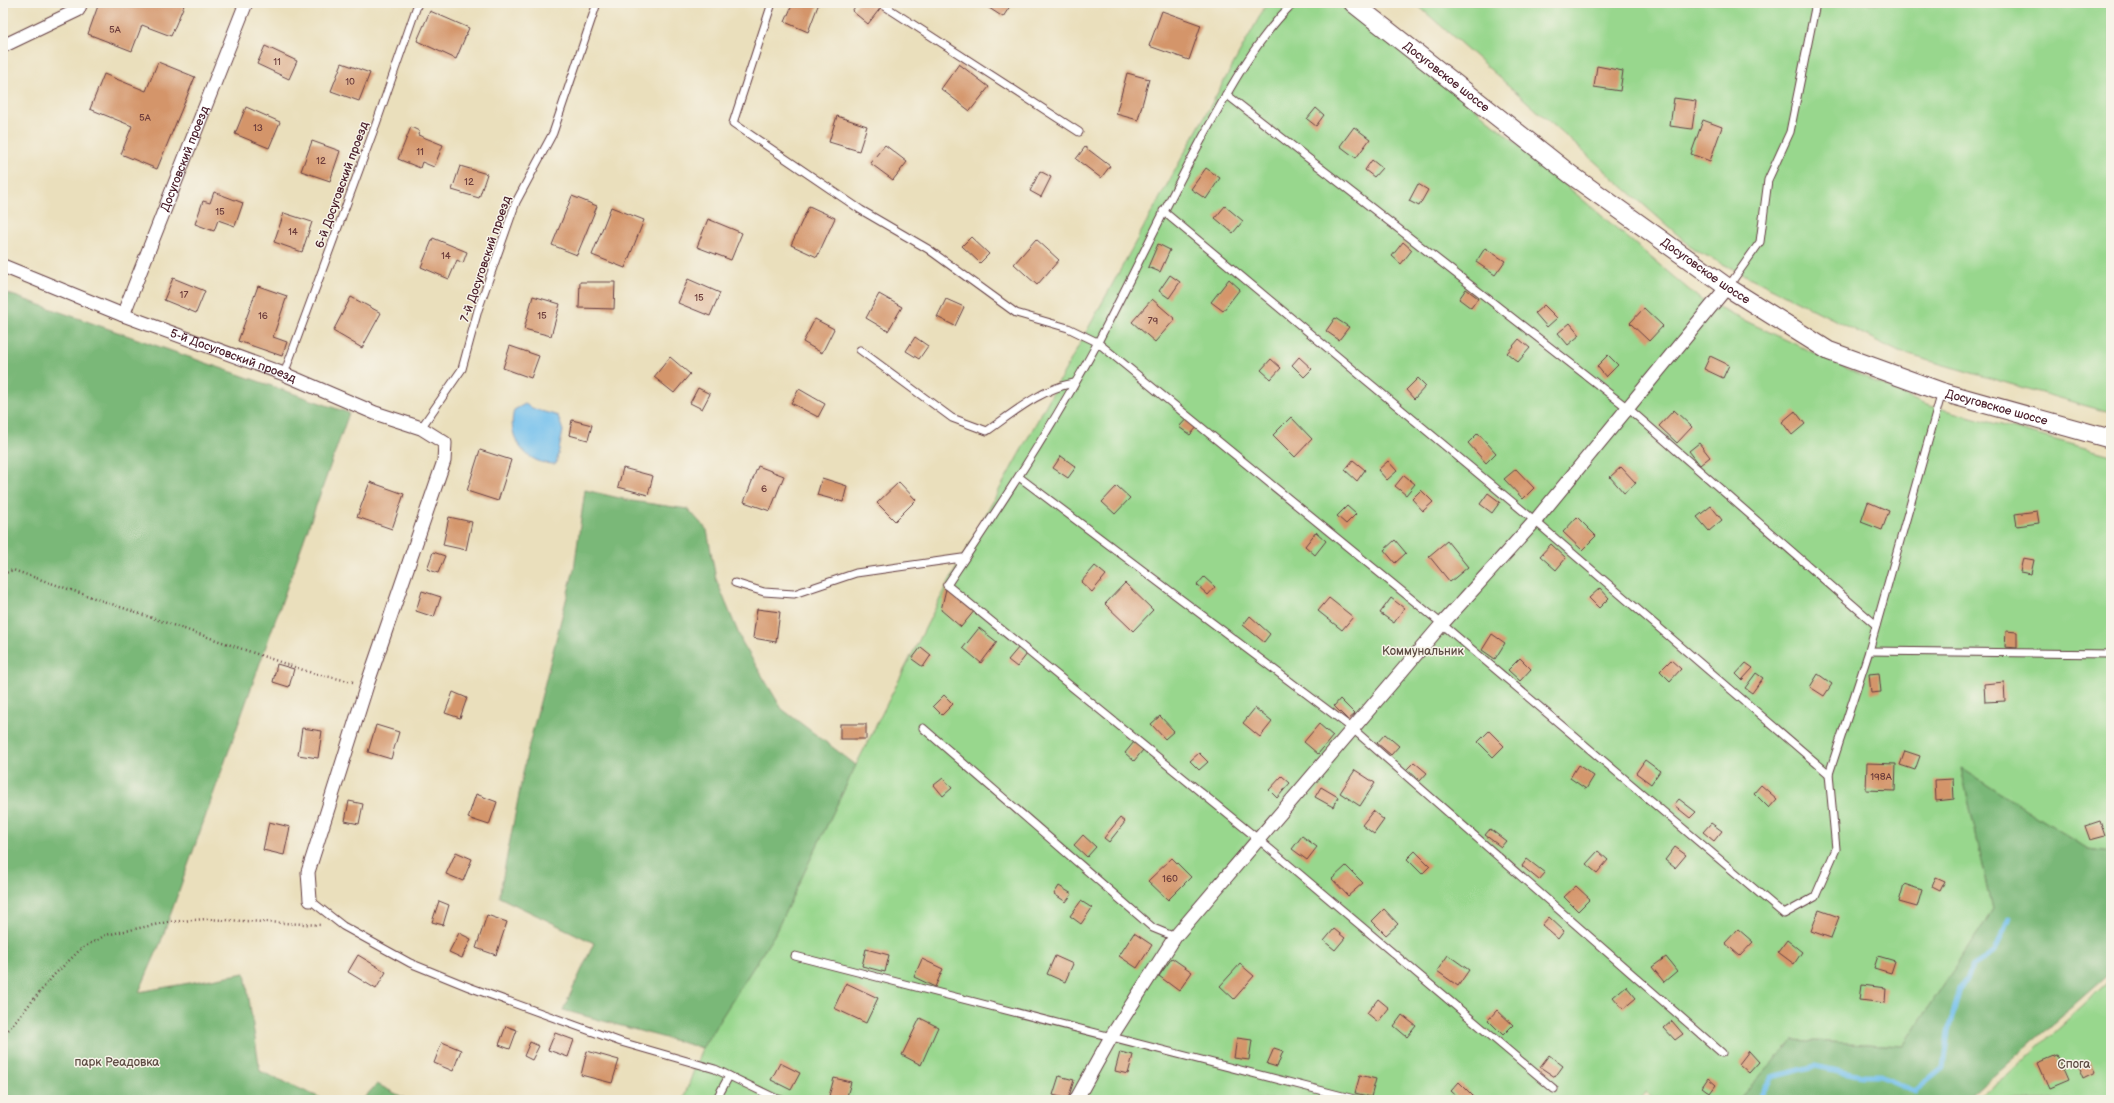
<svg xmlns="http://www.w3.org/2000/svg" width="2114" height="1103" viewBox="0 0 2114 1103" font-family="'Balsamiq Sans',sans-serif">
<rect width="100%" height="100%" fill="#f7f3e8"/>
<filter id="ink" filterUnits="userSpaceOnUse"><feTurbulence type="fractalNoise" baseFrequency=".025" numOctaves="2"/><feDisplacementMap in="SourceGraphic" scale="8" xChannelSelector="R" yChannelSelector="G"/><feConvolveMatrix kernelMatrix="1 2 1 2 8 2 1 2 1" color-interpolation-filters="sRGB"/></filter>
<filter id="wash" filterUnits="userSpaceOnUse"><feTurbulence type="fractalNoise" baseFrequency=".012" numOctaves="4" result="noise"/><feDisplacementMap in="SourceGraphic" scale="16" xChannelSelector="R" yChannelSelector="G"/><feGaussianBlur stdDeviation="0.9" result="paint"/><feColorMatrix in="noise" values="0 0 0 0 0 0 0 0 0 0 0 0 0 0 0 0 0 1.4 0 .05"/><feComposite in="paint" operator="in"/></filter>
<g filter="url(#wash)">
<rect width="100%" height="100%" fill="#eadfbc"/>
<g fill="#98d78d" stroke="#717b5c">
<polygon points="1267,3 1351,3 1701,300 1923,404 2111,455 2111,852 2088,849 1961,768 1993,910 1903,1046 1793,1040 1738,1100 1656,1100 1646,1092 1638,1100 683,1100 702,1048 774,935 856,765 947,585"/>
<polygon points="1415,3 2111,3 2111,413 1899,352 1695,250"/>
<polygon points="2111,979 2111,1100 1975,1100 2008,1075"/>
</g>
<g fill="#7ab878" stroke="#626c52">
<polygon points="3,292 349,413 160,944 139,992 245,973 260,1071 325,1100 3,1100"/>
<polygon points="585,490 632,501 688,509 707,530 716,579 742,642 782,709 856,765 774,935 702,1048 563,1010 594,943 499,897 527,753 574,569"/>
<polygon points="1961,768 2088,849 2111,852 2111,972 1966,1100 1738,1100 1793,1040 1903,1046 1993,910"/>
<polygon points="377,1084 408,1100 362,1100"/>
</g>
<path fill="#72c0ed" stroke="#5e708c" d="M525,404C535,411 547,412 558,416L563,431L556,464C526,465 506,438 514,410Z"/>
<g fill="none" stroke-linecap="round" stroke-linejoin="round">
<polyline stroke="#72c0ed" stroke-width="5" points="1758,1100 1772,1077 1815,1066 1862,1076 1880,1076 1915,1091 1943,1068 1948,1032 1960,989 1973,966 1995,952 2009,918"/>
</g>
<g id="blocks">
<g fill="#d4956a">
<polygon points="99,3 185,3 171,36 142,25 132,51 88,34"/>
<polygon points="793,3 819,3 808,32 785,22"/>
<polygon points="858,3 878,3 882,6 868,24 852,11"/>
<polygon points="988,3 1012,3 1003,17 986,6"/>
<polygon points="430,11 469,28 456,59 417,41"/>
<polygon points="1162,11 1201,25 1189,60 1149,46"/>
<polygon points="265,46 297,61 289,79 257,64"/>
<polygon points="158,62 195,77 157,169 121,154 132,126 90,109 104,74 146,91"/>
<polygon points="342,63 370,73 359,101 331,91"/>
<polygon points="959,64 989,87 970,111 941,89"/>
<polygon points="1597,66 1623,71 1620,91 1594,87"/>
<polygon points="1127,73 1149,79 1138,120 1116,114"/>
<polygon points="1674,98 1696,101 1692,129 1670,126"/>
<polygon points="246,107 280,122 269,148 235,134"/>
<polygon points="1316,108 1324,115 1316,126 1307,119"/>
<polygon points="837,116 867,126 859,151 829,142"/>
<polygon points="1703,120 1722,127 1710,161 1691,154"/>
<polygon points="411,127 419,131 418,135 443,145 434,167 422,162 420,168 398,159"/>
<polygon points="1354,127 1370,139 1356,158 1340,146"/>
<polygon points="312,141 340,151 330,181 301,171"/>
<polygon points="885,145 907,162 893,180 870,163"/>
<polygon points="1085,147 1110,166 1101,178 1076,159"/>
<polygon points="1372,160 1382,168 1374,177 1365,170"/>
<polygon points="460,166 487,174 479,198 452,190"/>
<polygon points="1206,168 1220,178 1206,199 1191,189"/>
<polygon points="1040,171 1051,177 1041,197 1030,191"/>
<polygon points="1418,184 1428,190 1419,206 1409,201"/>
<polygon points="214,192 243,203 235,226 218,220 214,231 195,224 203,201 210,203"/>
<polygon points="572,196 597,206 577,255 552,245"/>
<polygon points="809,206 835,218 817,257 791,245"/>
<polygon points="1225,206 1243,221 1233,233 1215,218"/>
<polygon points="611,207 644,220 625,268 592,255"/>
<polygon points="284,213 312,222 302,252 274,242"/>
<polygon points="708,219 742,233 731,260 697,247"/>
<polygon points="971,237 989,254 980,263 962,246"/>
<polygon points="433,238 467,252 463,263 457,260 449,279 421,267"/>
<polygon points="1036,239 1059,260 1037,285 1014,264"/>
<polygon points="1403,242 1412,250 1401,264 1392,256"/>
<polygon points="1158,244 1170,250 1160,272 1148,267"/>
<polygon points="1485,248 1505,261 1495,275 1476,262"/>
<polygon points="1170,275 1180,282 1169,298 1159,291"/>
<polygon points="173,278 205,291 196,313 164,300"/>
<polygon points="688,279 720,293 710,316 678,303"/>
<polygon points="1229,279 1240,289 1223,311 1211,302"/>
<polygon points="580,282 615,282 614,309 579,308"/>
<polygon points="258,286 287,296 273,337 287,342 282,356 238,341"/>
<polygon points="1466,289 1478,298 1471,308 1459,299"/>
<polygon points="879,294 902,307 888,331 866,318"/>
<polygon points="533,296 560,304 551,336 524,329"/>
<polygon points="351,297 381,313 362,348 333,331"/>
<polygon points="946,299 964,307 955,326 937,317"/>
<polygon points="1152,299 1175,319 1155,342 1132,322"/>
<polygon points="1544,305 1557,318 1547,327 1535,313"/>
<polygon points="1644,308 1663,326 1649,341 1630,323"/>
<polygon points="1335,318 1349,327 1339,340 1326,331"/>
<polygon points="815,319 834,329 822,353 803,342"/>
<polygon points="1570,323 1580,335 1568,345 1558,333"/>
<polygon points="915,337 928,346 919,359 906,351"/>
<polygon points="1519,339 1530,348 1518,362 1507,353"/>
<polygon points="510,346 539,356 531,378 503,368"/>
<polygon points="1608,355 1618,365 1606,377 1597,366"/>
<polygon points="1710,356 1729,365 1723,378 1704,369"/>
<polygon points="670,357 690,374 674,393 654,377"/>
<polygon points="1299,357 1312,369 1304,377 1292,365"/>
<polygon points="1271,359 1281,368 1271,379 1261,370"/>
<polygon points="1418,378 1426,386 1414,399 1406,390"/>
<polygon points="698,388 710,394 702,409 690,403"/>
<polygon points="799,389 825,404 818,417 791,403"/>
<polygon points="1674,410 1692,427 1677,443 1659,426"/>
<polygon points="1795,411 1805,424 1792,435 1782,422"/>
<polygon points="1189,416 1199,425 1190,435 1179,427"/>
<polygon points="1291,417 1312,439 1295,457 1273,435"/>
<polygon points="572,420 592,425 588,440 569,435"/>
<polygon points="1478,433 1496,453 1486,463 1468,443"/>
<polygon points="1699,443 1710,457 1700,465 1689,451"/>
<polygon points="480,450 511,460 498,501 467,491"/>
<polygon points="1061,456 1076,467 1068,478 1053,468"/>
<polygon points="1353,460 1365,470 1357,481 1345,470"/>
<polygon points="1388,461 1397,471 1387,480 1378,470"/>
<polygon points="758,466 784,476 770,511 744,502"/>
<polygon points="1621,467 1636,483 1624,493 1610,477"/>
<polygon points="623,468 653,476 648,495 618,487"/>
<polygon points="1516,469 1534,488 1523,499 1504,479"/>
<polygon points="1404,475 1415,484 1406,495 1395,486"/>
<polygon points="822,478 847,486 843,502 817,495"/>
<polygon points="370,482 404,494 392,529 357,517"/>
<polygon points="899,482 916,500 895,521 877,503"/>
<polygon points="1117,486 1130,498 1115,514 1102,502"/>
<polygon points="1421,490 1433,502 1423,511 1412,499"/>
<polygon points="1488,493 1500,502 1492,513 1480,504"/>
<polygon points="1868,502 1889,511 1882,530 1861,522"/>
<polygon points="1347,506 1356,514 1346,524 1337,516"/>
<polygon points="1711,506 1722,520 1709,531 1697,517"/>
<polygon points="2037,511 2039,523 2017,526 2015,514"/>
<polygon points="449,517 472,522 466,550 443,545"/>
<polygon points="1577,517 1596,536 1582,550 1563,532"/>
<polygon points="1316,532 1326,541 1315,555 1305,546"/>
<polygon points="1395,540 1406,553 1395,563 1384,550"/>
<polygon points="1447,541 1468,567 1450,582 1429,556"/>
<polygon points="1551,544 1566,558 1556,570 1540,556"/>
<polygon points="433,552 445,556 438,573 427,569"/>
<polygon points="2023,558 2034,560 2031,574 2020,572"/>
<polygon points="1095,566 1106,575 1092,592 1081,582"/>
<polygon points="1204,577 1215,587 1208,595 1197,585"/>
<polygon points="1125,583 1153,610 1133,631 1105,604"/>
<polygon points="947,585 975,610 961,627 941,610"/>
<polygon points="1600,588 1609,598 1599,608 1589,598"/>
<polygon points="422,591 441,597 434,617 416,611"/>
<polygon points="1329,598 1353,617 1342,630 1318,611"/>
<polygon points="1391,598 1404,608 1394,623 1380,613"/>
<polygon points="757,609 780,612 776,642 753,638"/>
<polygon points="1250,616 1270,634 1264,642 1243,625"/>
<polygon points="979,628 997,642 981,663 963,648"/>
<polygon points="2006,631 2017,632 2017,648 2005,647"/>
<polygon points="1492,634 1505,643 1495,659 1482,650"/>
<polygon points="921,647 931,655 923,667 912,659"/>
<polygon points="1019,647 1027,654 1017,667 1008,660"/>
<polygon points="1520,658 1531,669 1520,681 1508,670"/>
<polygon points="1671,660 1681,669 1670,681 1660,671"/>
<polygon points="1746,663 1753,668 1742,680 1736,674"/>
<polygon points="277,664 294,669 289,687 273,682"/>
<polygon points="1756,673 1763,678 1752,693 1745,688"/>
<polygon points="1879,673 1881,692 1871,693 1869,674"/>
<polygon points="1818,674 1832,684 1824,696 1810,687"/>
<polygon points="2004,682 2005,701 1985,702 1984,684"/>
<polygon points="453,692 467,698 460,718 445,713"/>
<polygon points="944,695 953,704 942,715 933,706"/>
<polygon points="1340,699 1355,714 1348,720 1334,706"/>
<polygon points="1255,708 1272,722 1260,737 1243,723"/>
<polygon points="1160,716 1174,731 1165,739 1151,724"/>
<rect x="840" y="724" width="26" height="15"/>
<polygon points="1319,724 1333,736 1318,754 1304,742"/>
<polygon points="376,725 399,732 391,759 368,752"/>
<polygon points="302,728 322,731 318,758 298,755"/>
<polygon points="1489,731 1504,746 1493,757 1478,742"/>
<polygon points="1385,734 1399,746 1391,755 1377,743"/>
<polygon points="1134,742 1143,750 1134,761 1125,753"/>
<polygon points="1905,751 1920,756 1915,770 1900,765"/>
<polygon points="1199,753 1208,762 1199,770 1190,761"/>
<polygon points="1645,760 1660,771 1651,784 1636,773"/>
<polygon points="1414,762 1427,773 1420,781 1407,769"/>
<polygon points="1867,763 1896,764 1895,791 1866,790"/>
<polygon points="1578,765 1594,776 1586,789 1570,778"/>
<polygon points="1355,770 1375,783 1360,806 1340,793"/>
<polygon points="1282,776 1290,783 1277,798 1269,790"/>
<polygon points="943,778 952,788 943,796 934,785"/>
<polygon points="1953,779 1954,799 1936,801 1935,780"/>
<polygon points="1761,785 1777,799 1769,808 1754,793"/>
<polygon points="1321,787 1338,797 1333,807 1315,797"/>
<polygon points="476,794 497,802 489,825 468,818"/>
<polygon points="1679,799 1696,812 1690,818 1674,805"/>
<polygon points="349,801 363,804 359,824 345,821"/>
<polygon points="1373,811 1384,820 1374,834 1362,825"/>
<polygon points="1120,818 1125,822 1109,842 1104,838"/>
<polygon points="2100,821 2105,836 2090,840 2085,826"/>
<polygon points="269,822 290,827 284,855 263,850"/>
<polygon points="1711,823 1722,831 1714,841 1703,832"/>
<polygon points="1490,829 1506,841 1501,847 1485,835"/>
<polygon points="1083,835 1096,847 1087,857 1074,845"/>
<polygon points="1302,836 1317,847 1307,860 1292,849"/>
<polygon points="1675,847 1686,855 1675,868 1665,860"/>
<polygon points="1415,851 1430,866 1422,874 1407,859"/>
<polygon points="1598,851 1608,860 1597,873 1586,864"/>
<polygon points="456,852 472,859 463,881 446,874"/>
<polygon points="1172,858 1191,877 1168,900 1148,881"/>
<polygon points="1527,859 1545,873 1539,880 1522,866"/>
<polygon points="1346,866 1363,883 1348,896 1332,879"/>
<polygon points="1936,877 1945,881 1940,891 1932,887"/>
<polygon points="1904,884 1922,890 1917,907 1899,902"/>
<polygon points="1059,886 1072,894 1066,902 1054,894"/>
<polygon points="1576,886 1590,899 1578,911 1564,897"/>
<polygon points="439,901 449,905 443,925 432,922"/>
<polygon points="1081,901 1092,908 1081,924 1070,916"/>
<polygon points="1384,909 1398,924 1386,935 1372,921"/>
<polygon points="1819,910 1839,917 1831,938 1811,931"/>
<polygon points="487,915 507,922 496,955 476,948"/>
<polygon points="1549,917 1564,931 1558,939 1542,925"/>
<polygon points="1334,929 1345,938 1335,950 1324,941"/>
<polygon points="1738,929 1753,942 1740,956 1725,943"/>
<polygon points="459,933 471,939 462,958 449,952"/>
<polygon points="1134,933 1152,945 1137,968 1119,956"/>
<polygon points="1787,940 1802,952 1794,964 1778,952"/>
<polygon points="866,949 889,955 885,972 862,966"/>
<polygon points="358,955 386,972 376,989 348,972"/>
<polygon points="1448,955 1469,970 1458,986 1437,971"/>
<polygon points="1055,956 1073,964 1065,982 1047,974"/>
<polygon points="1878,956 1895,961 1891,973 1874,968"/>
<polygon points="1666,957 1677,971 1664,982 1652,967"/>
<polygon points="1172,958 1192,972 1179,991 1159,976"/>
<polygon points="922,959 943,969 935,987 914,977"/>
<polygon points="1240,964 1254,976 1234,999 1220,986"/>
<polygon points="846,983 878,998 866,1023 834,1008"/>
<polygon points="1862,985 1886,988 1885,1003 1860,1000"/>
<polygon points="1626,986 1636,998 1623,1009 1613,997"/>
<polygon points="1378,999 1389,1008 1378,1022 1367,1013"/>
<polygon points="1497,1010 1513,1025 1503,1035 1488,1020"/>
<polygon points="1402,1015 1416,1026 1407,1037 1394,1026"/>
<polygon points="920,1018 938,1027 921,1065 902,1055"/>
<polygon points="1672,1021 1683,1034 1675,1040 1664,1028"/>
<polygon points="506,1026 517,1030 510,1049 499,1045"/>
<polygon points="555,1033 574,1040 568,1057 548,1050"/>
<polygon points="1237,1038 1252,1040 1249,1060 1234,1058"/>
<polygon points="442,1042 461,1050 453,1071 434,1063"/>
<polygon points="530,1042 539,1046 532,1060 524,1056"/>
<polygon points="1274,1048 1283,1051 1277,1067 1267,1064"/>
<polygon points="587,1051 619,1060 612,1083 581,1075"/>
<polygon points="1749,1051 1759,1062 1749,1073 1739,1064"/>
<polygon points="1120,1052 1133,1055 1128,1074 1115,1071"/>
<polygon points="1549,1055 1563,1066 1555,1077 1540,1067"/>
<polygon points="2057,1055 2068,1080 2049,1088 2038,1063"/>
<polygon points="2089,1059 2095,1072 2083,1078 2077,1064"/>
<polygon points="780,1063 800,1073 791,1090 771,1080"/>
<polygon points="1360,1075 1376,1079 1371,1097 1355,1093"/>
<polygon points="1059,1076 1074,1080 1068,1099 1053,1095"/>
<polygon points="834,1078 851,1082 846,1100 829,1096"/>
<polygon points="1708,1078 1716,1085 1710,1093 1702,1087"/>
<polygon points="1459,1082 1473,1096 1469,1100 1461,1100 1451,1091"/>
</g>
</g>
</g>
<g filter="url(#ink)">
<use href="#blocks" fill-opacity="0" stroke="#623c41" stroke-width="1"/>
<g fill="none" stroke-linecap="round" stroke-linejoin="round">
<defs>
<g id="lane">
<polyline points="772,3 733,123 861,210 928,249 1016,313 1068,328 1097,342 1442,624 1784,914 1815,897 1836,849 1829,774 1869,651 1942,392"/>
<polyline points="880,3 1079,132"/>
<polyline points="1226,94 1629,409 1876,625"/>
<polyline points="1163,211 1535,521 1829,774"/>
<polyline points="1728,287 1760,242 1768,180 1790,132 1816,3"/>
<path d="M860,350L952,418L987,431C1014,412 1041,389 1074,383"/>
<polyline points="284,374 376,124 418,3"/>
<polyline points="421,428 462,369 478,310 516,202 553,133 597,3"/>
<polyline points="1019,477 1353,729 1722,1053"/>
<polyline points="735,583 764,592 794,594 856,573 962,558 959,563"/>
<polyline points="947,585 1258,839 1554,1089"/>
<path d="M947,585C1000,506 1053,426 1098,342C1134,273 1167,203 1204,135C1229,89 1256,40 1293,3"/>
<polyline points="1869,651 2111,654"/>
<polyline points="923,728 1153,928 1175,937"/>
<polyline points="310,900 343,926 410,963 469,987 621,1042 715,1069 775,1098 782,1100"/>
<polyline points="795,956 1358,1100"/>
<polyline points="716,1100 729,1076"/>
</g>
<g id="street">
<polyline points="3,46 78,10 81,3"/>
<path id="s1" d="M3,266L123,315L284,374L375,413L421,428L445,443L444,461L367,685L308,872L310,900"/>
<path id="s2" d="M123,315L246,3"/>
<polyline points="1076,1100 1111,1037 1175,937 1442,624 1535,521 1727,287"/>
</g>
<g id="secondary">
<path id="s3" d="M1353,3L1570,174L1727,287L1829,351L1942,392L2111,439"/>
</g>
</defs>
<use href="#lane" stroke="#623c41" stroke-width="9"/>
<use href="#street" stroke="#623c41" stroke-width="15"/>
<use href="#secondary" stroke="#623c41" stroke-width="20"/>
<g stroke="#623c41" stroke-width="2.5" stroke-dasharray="1 3" stroke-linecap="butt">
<polyline points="3,574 13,570 312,673 353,682"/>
<polyline points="3,1036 54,975 82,948 106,935 168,922 206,919 322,925"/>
</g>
<use href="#lane" stroke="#fff" stroke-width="7"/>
<use href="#street" stroke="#fff" stroke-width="13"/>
<use href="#secondary" stroke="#fff" stroke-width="18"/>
</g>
</g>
<g text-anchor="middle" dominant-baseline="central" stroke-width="3" stroke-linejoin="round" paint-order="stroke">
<g font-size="10" fill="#6c3c3b">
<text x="115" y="30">5А</text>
<text x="277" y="62">11</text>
<text x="350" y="82">10</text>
<text x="145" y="118">5А</text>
<text x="258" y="128">13</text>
<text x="420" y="152">11</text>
<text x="321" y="161">12</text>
<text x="469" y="182">12</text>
<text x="220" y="212">15</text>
<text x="293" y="232">14</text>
<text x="446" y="256">14</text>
<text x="184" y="295">17</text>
<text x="699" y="298">15</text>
<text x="263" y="316">16</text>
<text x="542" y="316">15</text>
<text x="1153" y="321">79</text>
<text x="764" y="489">6</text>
<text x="1881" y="777">198А</text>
<text x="1170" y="879">160</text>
</g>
<g font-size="12" fill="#4a1f2b" stroke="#f7f3e8">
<text stroke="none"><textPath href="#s3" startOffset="119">Досуговское шоссе</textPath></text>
<text stroke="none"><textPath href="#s2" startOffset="168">Досуговский проезд</textPath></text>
<text transform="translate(342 185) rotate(-70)">6-й Досуговский проезд</text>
<text transform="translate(486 259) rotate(-71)">7-й Досуговский проезд</text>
<text stroke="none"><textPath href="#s3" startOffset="443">Досуговское шоссе</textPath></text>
<text stroke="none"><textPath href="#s1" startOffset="247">5-й Досуговский проезд</textPath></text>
<text stroke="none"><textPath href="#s3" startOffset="767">Досуговское шоссе</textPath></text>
</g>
<g font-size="12" fill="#5e4d44" stroke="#f7f3e8">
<text x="1423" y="651">Коммунальник</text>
<text x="117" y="1062">парк Реадовка</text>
<text x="2074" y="1064">Спога</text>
</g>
</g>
<rect width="2114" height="1103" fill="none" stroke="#f7f3e8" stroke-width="16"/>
</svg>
